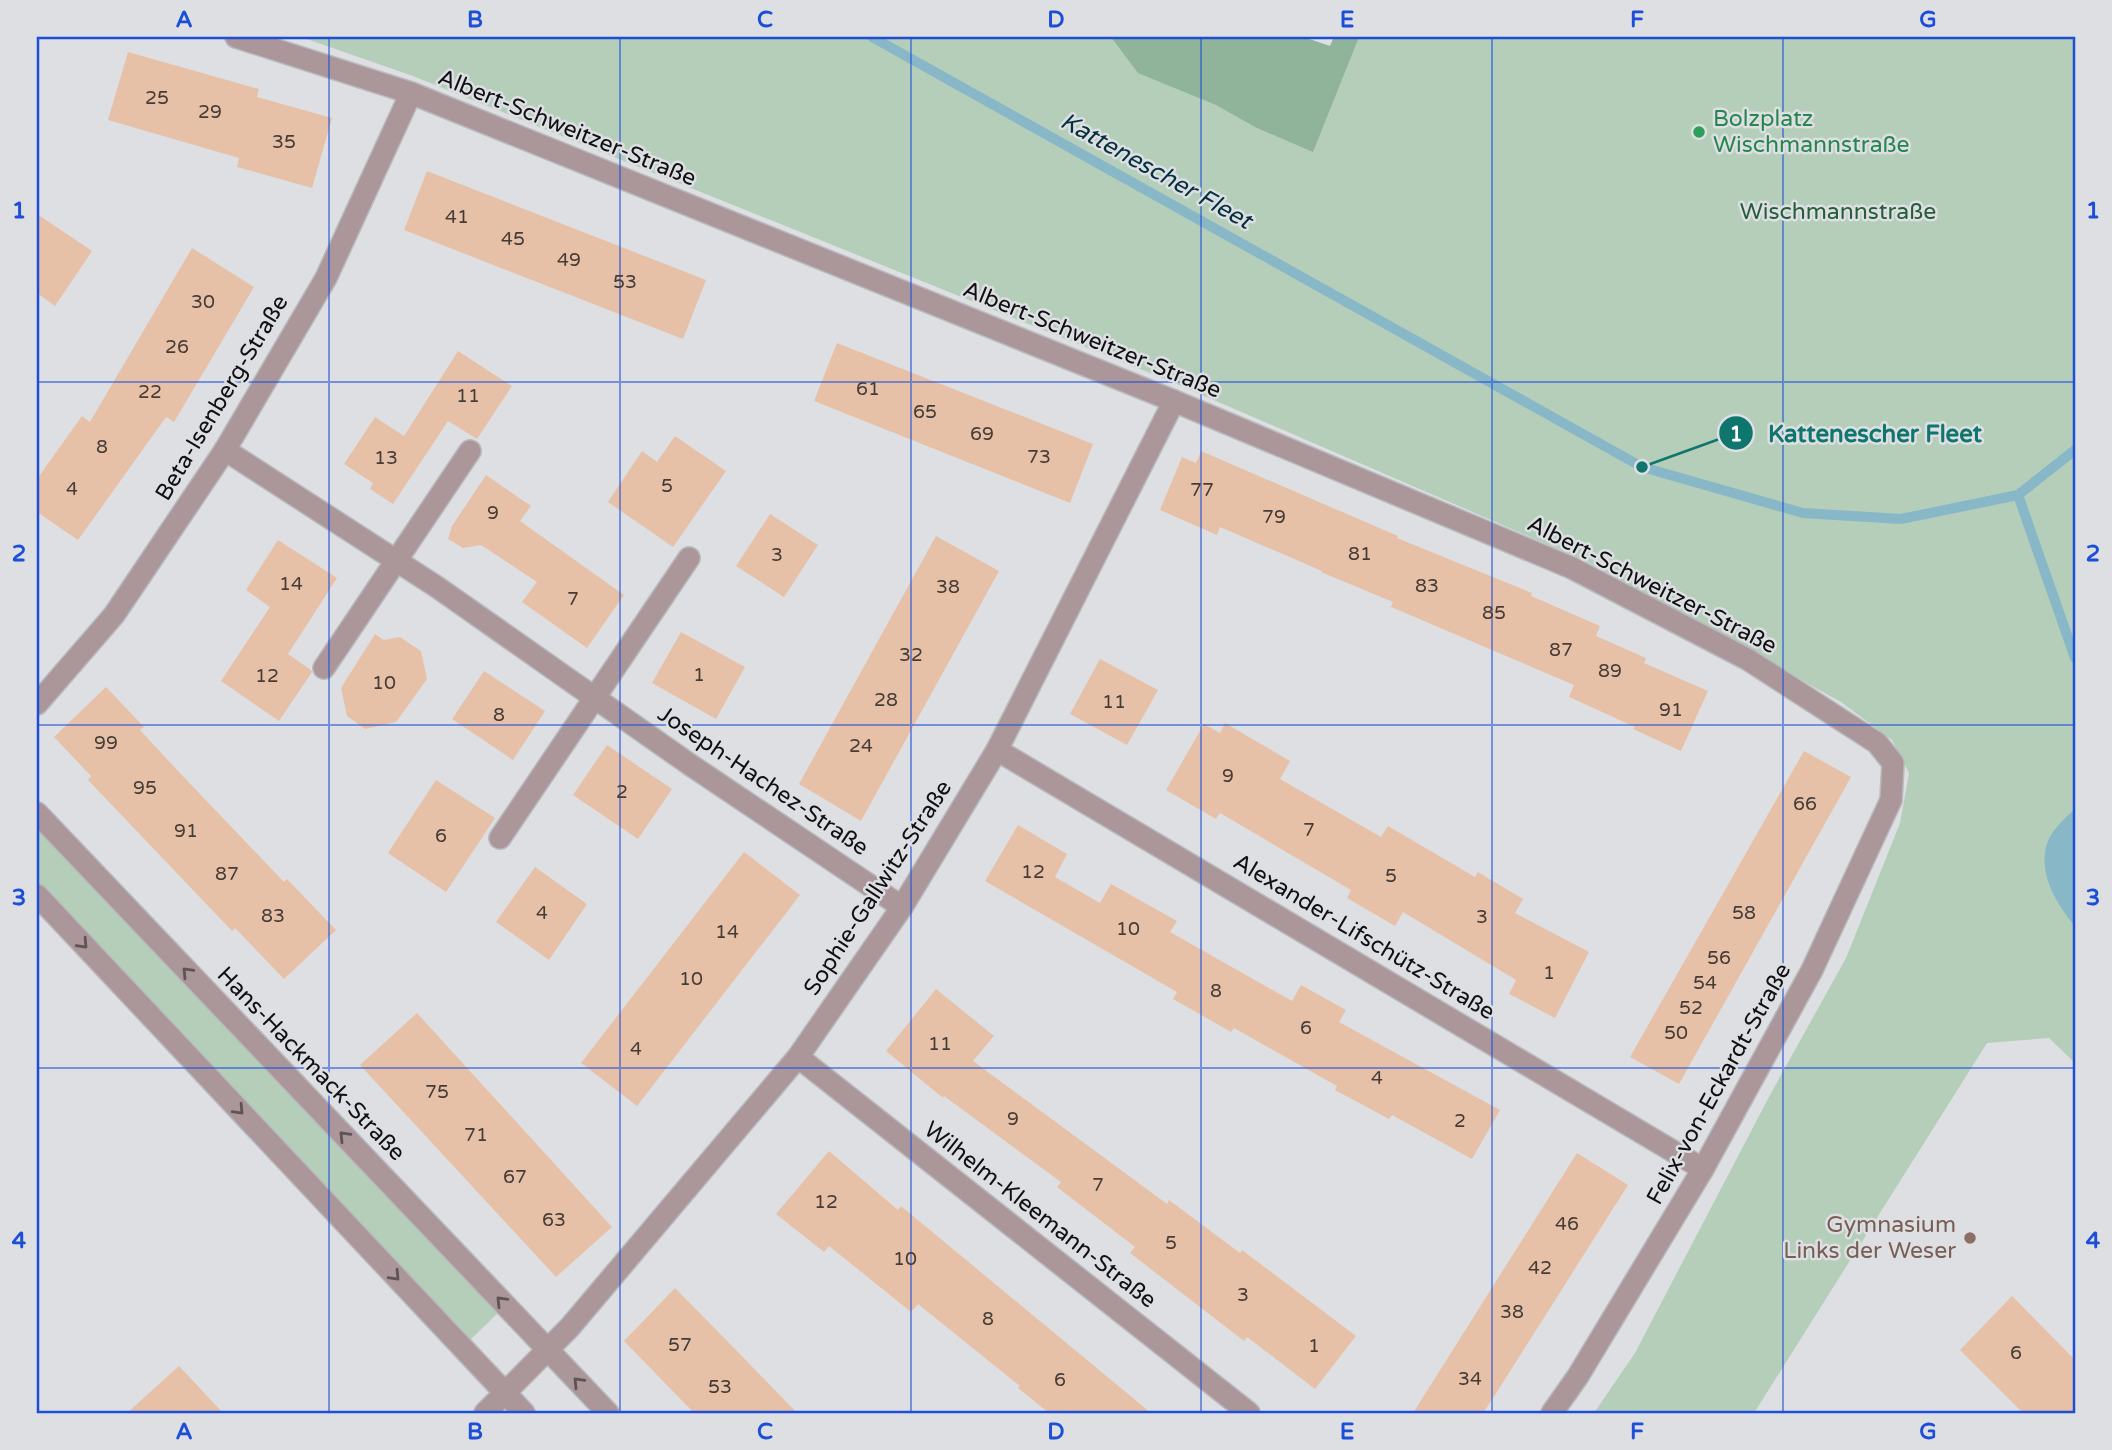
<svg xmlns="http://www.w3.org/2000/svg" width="2112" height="1450" viewBox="0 0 2112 1450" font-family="'Varela Round',sans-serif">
<rect width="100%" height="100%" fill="#dddfe3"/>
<g fill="#b4ceba">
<polygon points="301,37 1303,37 1330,46 1334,37 2075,37 2075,1063 2049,1038 1987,1043 1754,1413 1594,1413 1635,1353 1770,1095 1846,958 1900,823 1909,773 1892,740 1841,702 1588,562 1170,381 413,76"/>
<polygon points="37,828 498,1313 470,1340 37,881"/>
</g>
<polygon fill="#8fb499" points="1111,37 1303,37 1330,46 1334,37 1359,37 1313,152 1257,128 1216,105 1138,73"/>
<path fill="#88b7c8" d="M2075,809V926C2058,906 2039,876 2046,847C2049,832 2064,819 2075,809Z"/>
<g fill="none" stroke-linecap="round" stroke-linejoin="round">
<g stroke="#88b7c8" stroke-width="10">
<polyline points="872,37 1642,467 1803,513 1901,519 2018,495 2075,450"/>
<polyline points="2018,495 2075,658"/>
</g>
</g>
<g fill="#e7c1a7">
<polygon points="128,52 259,89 257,97 332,118 312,188 237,167 239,158 108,120"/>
<polygon points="427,171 706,280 683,339 404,230"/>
<polygon points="37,214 92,251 55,306 37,293"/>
<polygon points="192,248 254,287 174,422 166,417 78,540 37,512 37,479 82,416 90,422"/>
<polygon points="837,343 1093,444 1070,503 814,401"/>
<polygon points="458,351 512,386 477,439 448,421 393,504 370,489 373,483 344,464 375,417 404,436"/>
<polygon points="675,436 726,471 673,547 608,502 642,451 657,462"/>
<polygon points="1201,451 1398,536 1397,538 1532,593 1531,596 1600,626 1596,636 1646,658 1644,663 1708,691 1681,751 1633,729 1635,727 1569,697 1574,685 1391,607 1393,602 1321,572 1322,571 1220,527 1217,535 1160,510 1182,457 1196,463"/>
<polygon points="486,475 531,506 520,521 624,595 587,648 522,602 537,582 481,545 463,548 448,539 452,526"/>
<polygon points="770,514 818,545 784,597 736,566"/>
<polygon points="936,536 999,571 861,821 799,784"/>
<polygon points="278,540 337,578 288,654 311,670 312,672 279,721 221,681 270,607 246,590"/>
<polygon points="681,632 745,667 716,719 652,683"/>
<polygon points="375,634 384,640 400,637 421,651 427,679 396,722 365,729 347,716 341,688"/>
<polygon points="1100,659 1158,690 1127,745 1070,714"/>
<polygon points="484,671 545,711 513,760 452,719"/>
<polygon points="106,687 144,727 140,730 179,772 284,882 287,879 336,930 284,979 235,928 232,931 88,780 91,776 54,737"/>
<polygon points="1225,723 1290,761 1280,779 1381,837 1388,826 1475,877 1478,872 1523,899 1515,913 1589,952 1555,1018 1509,994 1516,980 1403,912 1395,926 1347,898 1351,890 1220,813 1216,819 1166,790 1204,724 1220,733"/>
<polygon points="607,745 672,789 638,839 573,795"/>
<polygon points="1804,751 1851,777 1679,1084 1630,1057"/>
<polygon points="436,780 495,818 446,892 388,853"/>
<polygon points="1018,825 1067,854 1055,877 1100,903 1111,884 1177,921 1170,932 1292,1001 1301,985 1346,1010 1339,1022 1500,1110 1472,1159 1392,1115 1389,1119 1335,1090 1337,1086 1234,1028 1231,1032 1173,999 1177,992 985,881"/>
<polygon points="744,852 800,895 637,1106 581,1063"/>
<polygon points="535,867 587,904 549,960 496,922"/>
<polygon points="936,989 994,1036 973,1061 1167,1204 1169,1200 1240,1253 1242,1250 1356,1336 1315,1389 1247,1337 1244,1341 1130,1253 1135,1247 1057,1187 1061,1182 944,1096 943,1098 886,1051"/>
<polygon points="417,1013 612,1227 556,1277 360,1065"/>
<polygon points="829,1151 898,1210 901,1206 1151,1413 1049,1413 1018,1388 1020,1386 918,1304 911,1312 829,1246 824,1252 776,1214"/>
<polygon points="1577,1153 1628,1185 1495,1395 1483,1413 1413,1413"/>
<polygon points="675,1288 736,1350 797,1413 694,1413 624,1341"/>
<polygon points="2012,1296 2075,1360 2075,1413 2023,1413 1960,1350"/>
<polygon points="179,1366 223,1413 127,1413"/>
</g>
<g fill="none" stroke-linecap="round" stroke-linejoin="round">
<defs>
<g id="street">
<polyline points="236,37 411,93 1174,401 1572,568 1747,659 1877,743 1893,763 1891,800 1812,970 1703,1169 1578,1376 1552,1413"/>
<polyline points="225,450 437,587 692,766 902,907"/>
<polyline points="324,668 470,451"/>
<polyline points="37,704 114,615 225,450 326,278 411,93"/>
<polyline points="997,750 1703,1169"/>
<polyline points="37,813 608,1413"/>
<polyline points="500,838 689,558"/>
<polyline points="37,895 524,1413"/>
<polyline points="798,1057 1249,1413"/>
<polyline points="485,1413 570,1327 798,1057 902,907 997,750 1174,401"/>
</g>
</defs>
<use href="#street" stroke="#b8babd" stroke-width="24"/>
<use href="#street" stroke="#ab969a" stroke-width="21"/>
</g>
<defs><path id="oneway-chevron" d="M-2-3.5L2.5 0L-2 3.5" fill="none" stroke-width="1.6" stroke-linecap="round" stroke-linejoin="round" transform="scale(1.75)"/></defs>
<g stroke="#5e5356">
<use href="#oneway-chevron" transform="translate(83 944) rotate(47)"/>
<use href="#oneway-chevron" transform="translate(187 972) rotate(-134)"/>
<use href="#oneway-chevron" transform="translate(239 1110) rotate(47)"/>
<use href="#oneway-chevron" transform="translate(344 1136) rotate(-134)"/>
<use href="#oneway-chevron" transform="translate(395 1276) rotate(47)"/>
<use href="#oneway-chevron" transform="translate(501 1301) rotate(-134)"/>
<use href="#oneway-chevron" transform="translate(578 1382) rotate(-134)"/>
</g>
<path fill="none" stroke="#1d4ed8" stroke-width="2" stroke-opacity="0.55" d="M329,37V1413M620,37V1413M911,37V1413M1201,37V1413M1492,37V1413M1783,37V1413M37,382H2075M37,725H2075M37,1068H2075"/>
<circle fill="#2e9e5b" stroke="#dddfe3" stroke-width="2.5" cx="1699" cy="132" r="7"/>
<circle fill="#8d6e63" stroke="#dddfe3" stroke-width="2.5" cx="1970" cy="1238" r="7"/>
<g text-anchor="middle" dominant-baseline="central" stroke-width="5" stroke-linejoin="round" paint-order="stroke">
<g font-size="19" fill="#463c37">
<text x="157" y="98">25</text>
<text x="210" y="112">29</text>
<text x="284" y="142">35</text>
<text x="457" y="217">41</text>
<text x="513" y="239">45</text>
<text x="569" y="260">49</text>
<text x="625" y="282">53</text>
<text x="203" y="302">30</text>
<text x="177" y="347">26</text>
<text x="868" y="389">61</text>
<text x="150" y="392">22</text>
<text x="468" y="396">11</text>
<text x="925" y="412">65</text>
<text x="982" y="434">69</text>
<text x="102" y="447">8</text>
<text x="1039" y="457">73</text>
<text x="386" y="458">13</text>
<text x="667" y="486">5</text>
<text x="72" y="489">4</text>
<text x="1202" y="490">77</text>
<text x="493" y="513">9</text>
<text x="1274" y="517">79</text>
<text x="1360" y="554">81</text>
<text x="777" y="555">3</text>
<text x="291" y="584">14</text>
<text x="1427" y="586">83</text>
<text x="948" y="587">38</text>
<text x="573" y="599">7</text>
<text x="1494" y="613">85</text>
<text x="1561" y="650">87</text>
<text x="911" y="655">32</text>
<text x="1610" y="671">89</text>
<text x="699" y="675">1</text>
<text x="267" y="676">12</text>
<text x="384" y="683">10</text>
<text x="886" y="700">28</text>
<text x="1114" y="702">11</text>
<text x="1671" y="710">91</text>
<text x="499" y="715">8</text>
<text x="106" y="743">99</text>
<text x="861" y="746">24</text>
<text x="1228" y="776">9</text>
<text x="145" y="788">95</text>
<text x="622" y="792">2</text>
<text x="1805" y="804">66</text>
<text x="1309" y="830">7</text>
<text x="186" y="831">91</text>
<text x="441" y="836">6</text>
<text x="1033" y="872">12</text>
<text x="227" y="874">87</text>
<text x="1391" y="876">5</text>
<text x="542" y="913">4</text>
<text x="1744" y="913">58</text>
<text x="273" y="916">83</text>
<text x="1482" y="917">3</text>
<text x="1128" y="929">10</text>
<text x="727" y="932">14</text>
<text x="1719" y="958">56</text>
<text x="1549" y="973">1</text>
<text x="691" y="979">10</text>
<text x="1705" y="983">54</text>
<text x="1216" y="991">8</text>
<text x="1691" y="1008">52</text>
<text x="1306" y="1028">6</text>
<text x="1676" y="1033">50</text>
<text x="940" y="1044">11</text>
<text x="636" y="1049">4</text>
<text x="1377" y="1078">4</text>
<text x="437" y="1092">75</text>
<text x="1013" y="1119">9</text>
<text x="1460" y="1121">2</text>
<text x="476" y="1135">71</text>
<text x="515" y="1177">67</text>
<text x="1098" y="1185">7</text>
<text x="826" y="1202">12</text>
<text x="554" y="1220">63</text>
<text x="1567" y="1224">46</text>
<text x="1171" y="1243">5</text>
<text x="905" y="1259">10</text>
<text x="1540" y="1268">42</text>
<text x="1243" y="1295">3</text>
<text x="1512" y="1312">38</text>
<text x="988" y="1319">8</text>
<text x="680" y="1345">57</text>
<text x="1314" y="1346">1</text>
<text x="2016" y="1353">6</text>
<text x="1470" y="1379">34</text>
<text x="1060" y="1380">6</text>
<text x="720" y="1387">53</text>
</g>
<g font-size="23" fill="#27864d" stroke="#dddfe3" text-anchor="start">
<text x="1713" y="119">Bolzplatz<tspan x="1713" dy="26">Wischmannstraße</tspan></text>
</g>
<g font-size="23" fill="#101012" stroke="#dddfe3">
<text transform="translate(567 128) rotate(22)">Albert-Schweitzer-Straße</text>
<text transform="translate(1092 340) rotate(22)">Albert-Schweitzer-Straße</text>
<text transform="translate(222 398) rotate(-59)">Beta-Isenberg-Straße</text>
<text transform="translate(1652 585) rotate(27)">Albert-Schweitzer-Straße</text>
<text transform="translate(763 781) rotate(34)">Joseph-Hachez-Straße</text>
<text transform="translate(878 888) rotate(-57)">Sophie-Gallwitz-Straße</text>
<text transform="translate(1364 937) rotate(31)">Alexander-Lifschütz-Straße</text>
<text transform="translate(311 1064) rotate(46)">Hans-Hackmack-Straße</text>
<text transform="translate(1719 1084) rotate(-61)">Felix-von-Eckardt-Straße</text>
<text transform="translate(1040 1215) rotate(38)">Wilhelm-Kleemann-Straße</text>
</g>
<g font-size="23" fill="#255e39" stroke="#dddfe3">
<text x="1838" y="212">Wischmannstraße</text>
</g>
<g font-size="23" fill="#785e54" stroke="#dddfe3" text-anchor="end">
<text x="1956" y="1225">Gymnasium<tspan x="1956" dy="26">Links der Weser</tspan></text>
</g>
<g font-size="24" font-style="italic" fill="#02303d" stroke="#dddfe3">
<text transform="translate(1156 171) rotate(29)">Kattenescher Fleet</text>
</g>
</g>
<path fill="none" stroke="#0f766e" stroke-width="2.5" d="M1642 467L1736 433"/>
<g fill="#0f766e" stroke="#dddfe3" stroke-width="2.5">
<circle cx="1642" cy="467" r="7"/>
<circle cx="1736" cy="433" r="18"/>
</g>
<g font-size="21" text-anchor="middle" font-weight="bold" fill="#fff">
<text x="1736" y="441">1</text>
</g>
<g font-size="24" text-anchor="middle" font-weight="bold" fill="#0f766e" stroke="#dddfe3" stroke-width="5" stroke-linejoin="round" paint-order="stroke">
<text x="1875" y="442">Kattenescher Fleet</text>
</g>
<rect width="2112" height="1450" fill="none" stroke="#dddfe3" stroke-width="77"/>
<rect x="38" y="38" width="2036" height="1374" fill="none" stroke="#1d4ed8" stroke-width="2.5"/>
<g font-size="23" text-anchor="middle" font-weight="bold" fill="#1d4ed8">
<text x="184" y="27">A</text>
<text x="475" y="27">B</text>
<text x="765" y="27">C</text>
<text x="1056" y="27">D</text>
<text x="1347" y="27">E</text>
<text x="1637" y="27">F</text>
<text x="1928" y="27">G</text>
<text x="19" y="218">1</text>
<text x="2093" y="218">1</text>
<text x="19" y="561">2</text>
<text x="2093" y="561">2</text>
<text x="19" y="905">3</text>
<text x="2093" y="905">3</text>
<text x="19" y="1248">4</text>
<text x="2093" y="1248">4</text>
<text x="184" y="1439">A</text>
<text x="475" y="1439">B</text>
<text x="765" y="1439">C</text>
<text x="1056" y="1439">D</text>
<text x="1347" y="1439">E</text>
<text x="1637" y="1439">F</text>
<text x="1928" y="1439">G</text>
</g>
</svg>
